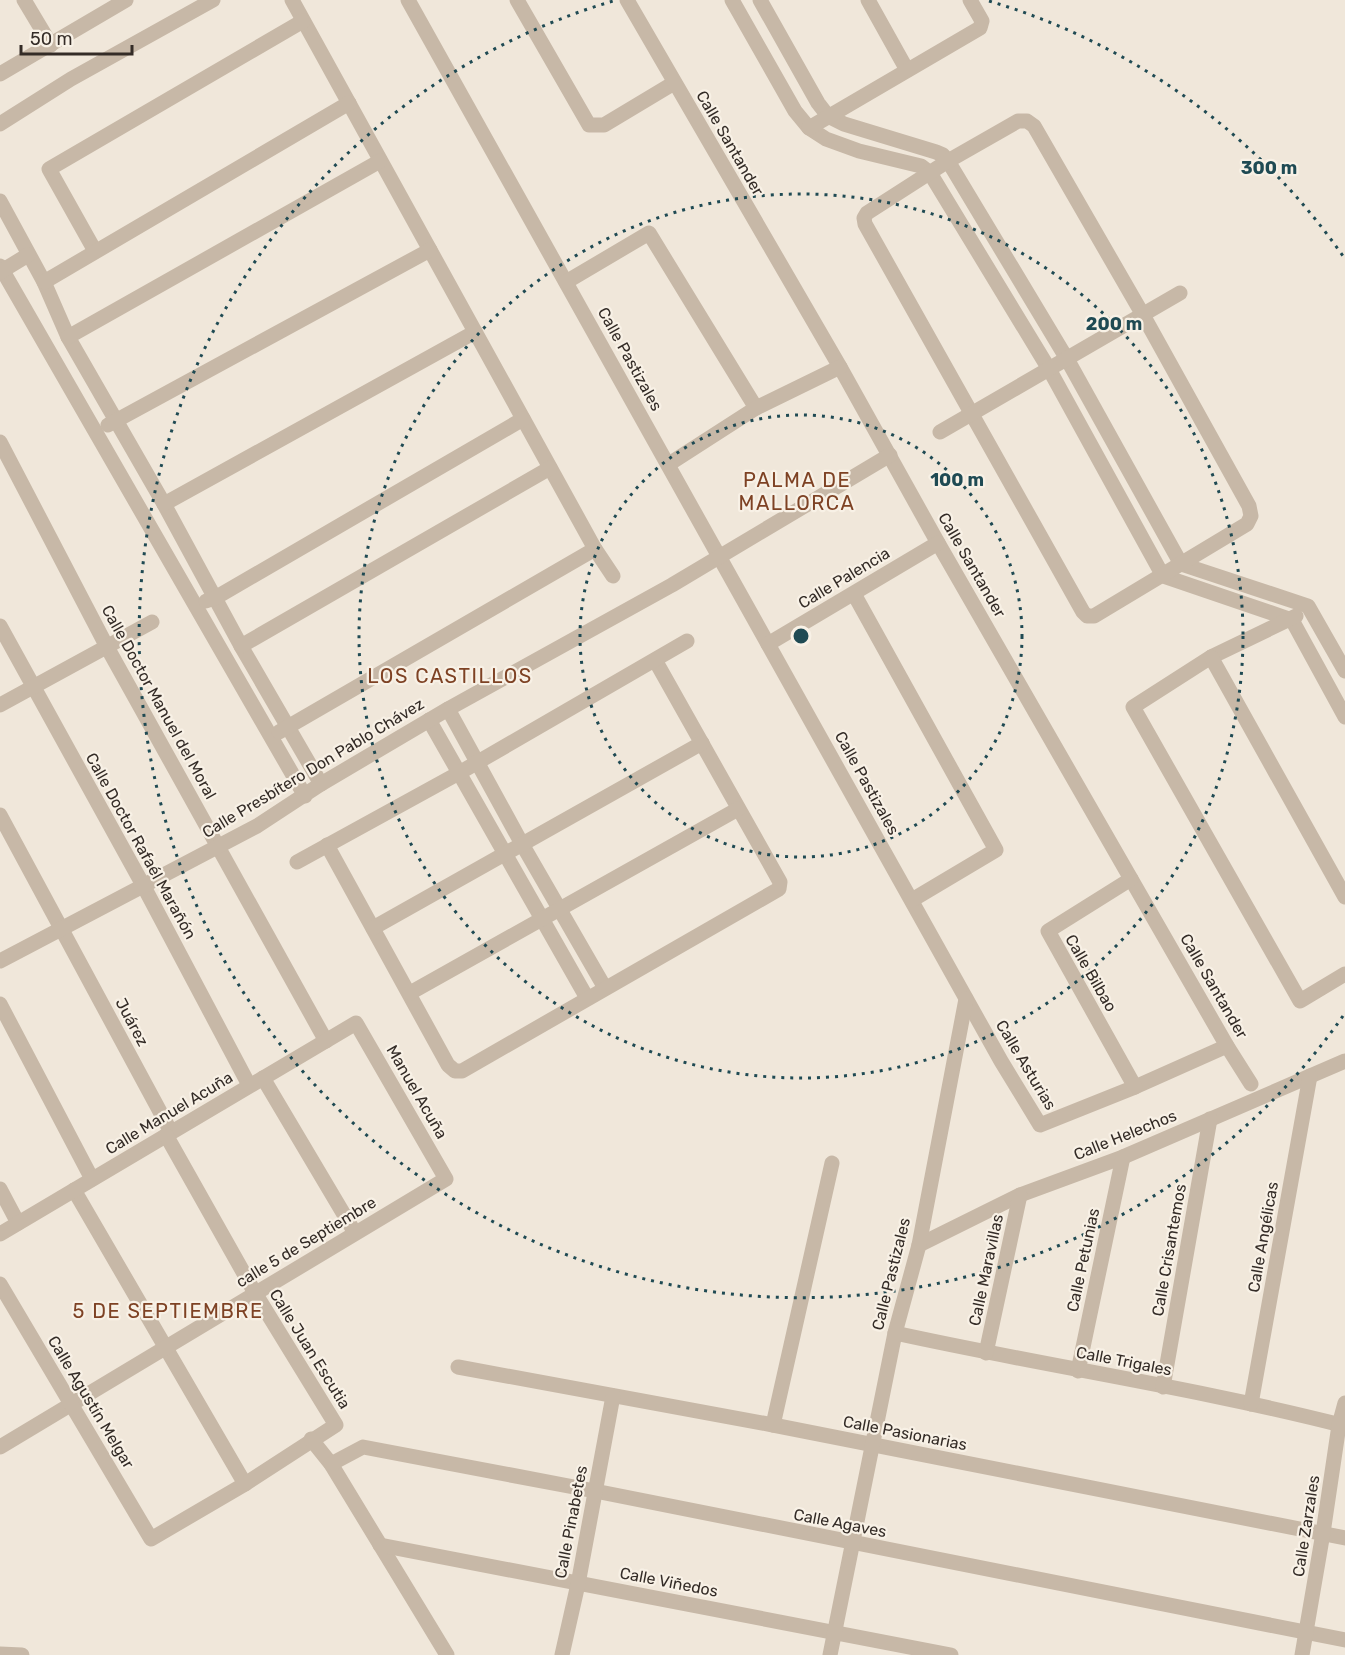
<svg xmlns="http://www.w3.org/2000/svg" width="1345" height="1655" viewBox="0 0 1345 1655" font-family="Rubik,sans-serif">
<rect width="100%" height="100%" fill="#f0e7da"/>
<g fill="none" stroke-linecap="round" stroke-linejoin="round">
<g stroke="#c7b8a7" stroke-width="15">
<polyline points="24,0 51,45"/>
<polyline points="292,0 595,549 613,576"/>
<polyline points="408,0 1001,1061 1040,1125 1135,1087 1227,1046"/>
<polyline points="517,0 589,125 604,125 674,83"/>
<polyline points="627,0 840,367 938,543 1227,1046 1251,1084"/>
<polyline points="732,0 795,111 809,128 826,139 859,151 921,166 930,173 1049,369 1163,576 1292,620 1345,717"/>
<polyline points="760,0 818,103 828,116 844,124 936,152 943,155 948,161 1067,359 1181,564 1308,606 1345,671"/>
<polyline points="868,0 907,70"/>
<polyline points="0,74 126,0"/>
<polygon points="1018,121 1027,121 1034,126 1143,315 1249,506 1251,516 1247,524 1094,616 1087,616 1083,612 865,224 864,218 867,213 948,161"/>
<polyline points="0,124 71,79 213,0"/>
<polyline points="809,128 980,28 982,21 970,0"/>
<polyline points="0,201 44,282 68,337 164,504 241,646 321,784"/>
<polyline points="95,251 49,169 303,21"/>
<polyline points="0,266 305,796"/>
<polyline points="0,272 28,255"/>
<polyline points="44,282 349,103"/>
<polyline points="566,282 649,233 756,408"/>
<polyline points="68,337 380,161"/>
<polyline points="108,425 430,250"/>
<polyline points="940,432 1180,293"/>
<polyline points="0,442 107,647 326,1041"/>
<polyline points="669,464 756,408 840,367"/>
<polyline points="164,504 475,332"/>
<polyline points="854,594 996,850 912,900"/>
<polyline points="206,601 215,598 523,419"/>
<polyline points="1296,616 1211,657 1133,707 1300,1001 1345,974"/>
<polyline points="0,626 143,885 249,1085"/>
<polyline points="768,644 938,543"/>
<polyline points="241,646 550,468"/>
<polyline points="1211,657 1345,897"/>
<polyline points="0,705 152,622"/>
<polyline points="448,709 522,844 605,988"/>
<polyline points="429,720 587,998"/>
<polyline points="279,732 595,549"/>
<polyline points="0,815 171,1132"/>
<polyline points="327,845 448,1065 455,1071 462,1071 779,889 780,882 655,660"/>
<polyline points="297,862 459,773 687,641"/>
<polyline points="1131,879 1048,931 1135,1087"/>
<polyline points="373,928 702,743"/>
<polyline points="0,961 257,826 321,784 448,709 672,585 890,455"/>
<polyline points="410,993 738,809"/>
<polyline points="0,1004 92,1179"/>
<polyline points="263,1078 355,1233"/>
<polyline points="0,1189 18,1223"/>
<polyline points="74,1190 245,1484"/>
<polyline points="0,1234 356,1023 446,1179 0,1447"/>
<polyline points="919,1245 1020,1195 1123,1157 1345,1061"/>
<polyline points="0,1284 151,1539 245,1484 336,1425 255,1293 166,1135"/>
<path d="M895,1333C1045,1366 1197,1388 1345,1426"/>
<polyline points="986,1353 1020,1195"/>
<polyline points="458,1367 773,1425 1345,1538"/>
<polyline points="1078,1371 1123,1157"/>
<polyline points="1163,1387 1210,1119"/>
<polyline points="1251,1404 1310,1076"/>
<polyline points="773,1425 832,1163"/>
<polyline points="311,1439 331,1464 447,1655"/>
<polyline points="331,1464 363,1447 595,1491 1345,1640"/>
<polyline points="380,1545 951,1655"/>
<polyline points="0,1654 22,1655"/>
<polyline points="562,1655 578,1584 613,1396"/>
<polyline points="830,1655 895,1333 919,1245 966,999"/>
<polyline points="1302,1655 1323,1533 1339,1425 1345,1403"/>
</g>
</g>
<g fill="none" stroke="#1f4a53" stroke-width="3" stroke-dasharray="3 6">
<circle cx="801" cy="636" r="221"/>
<circle cx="801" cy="636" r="442"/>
<path d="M1343 1016A662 662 0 1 1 613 1M989 1A662 662 0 0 1 1343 256"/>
</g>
<g text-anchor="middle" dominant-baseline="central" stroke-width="4.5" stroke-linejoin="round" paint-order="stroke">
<g font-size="16" fill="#342c27" stroke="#f8f1e6">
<text transform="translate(730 143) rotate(60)">Calle Santander</text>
<text transform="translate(630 359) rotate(61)">Calle Pastizales</text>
<text transform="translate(972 565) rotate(60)">Calle Santander</text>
<text transform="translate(844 578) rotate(-31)">Calle Palencia</text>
<text transform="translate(159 702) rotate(61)">Calle Doctor Manuel del Moral</text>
<text transform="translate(313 768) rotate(-31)">Calle Presbítero Don Pablo Chávez</text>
<text transform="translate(867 783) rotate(61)">Calle Pastizales</text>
<text transform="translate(141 846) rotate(61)">Calle Doctor Rafaél Marañón</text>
<text transform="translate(1091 973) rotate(60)">Calle Bilbao</text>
<text transform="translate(1214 986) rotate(60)">Calle Santander</text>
<text transform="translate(132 1022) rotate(62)">Juárez</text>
<text transform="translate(1026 1065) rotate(59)">Calle Asturias</text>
<text transform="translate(417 1092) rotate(60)">Manuel Acuña</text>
<text transform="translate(169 1113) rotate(-31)">Calle Manuel Acuña</text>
<text transform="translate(1125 1135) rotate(-22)">Calle Helechos</text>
<text transform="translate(1263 1237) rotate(-80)">Calle Angélicas</text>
<text transform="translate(306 1242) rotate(-31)">calle 5 de Septiembre</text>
<text transform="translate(1169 1250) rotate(-80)">Calle Crisantemos</text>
<text transform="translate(1083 1260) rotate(-78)">Calle Petunias</text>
<text transform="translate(986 1270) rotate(-78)">Calle Maravillas</text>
<text transform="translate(891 1274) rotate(-76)">Calle Pastizales</text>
<text transform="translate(310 1349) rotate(58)">Calle Juan Escutia</text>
<text transform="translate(1124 1361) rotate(11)">Calle Trigales</text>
<text transform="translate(91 1402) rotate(59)">Calle Agustín Melgar</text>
<text transform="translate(905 1433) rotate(11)">Calle Pasionarias</text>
<text transform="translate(571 1522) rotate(-79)">Calle Pinabetes</text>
<text transform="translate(840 1523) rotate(11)">Calle Agaves</text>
<text transform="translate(1306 1526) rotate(-81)">Calle Zarzales</text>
<text transform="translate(669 1582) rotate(11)">Calle Viñedos</text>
</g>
<g font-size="20" letter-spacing="1.5" fill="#7e4224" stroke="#f8f1e6">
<text x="797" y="480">PALMA DE<tspan x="797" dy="23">MALLORCA</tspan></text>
<text x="450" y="676">LOS CASTILLOS</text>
<text x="168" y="1311">5 DE SEPTIEMBRE</text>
</g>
</g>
<circle cx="801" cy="636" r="9" fill="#1f4a53" stroke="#f8f1e6" stroke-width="3"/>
<g font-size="18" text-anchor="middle" font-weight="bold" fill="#1f4a53" stroke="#f8f1e6" stroke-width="4.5" stroke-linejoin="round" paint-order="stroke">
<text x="1269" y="174">300 m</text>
<text x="1114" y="330">200 m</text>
<text x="957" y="486">100 m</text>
</g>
<path d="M21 45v9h111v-9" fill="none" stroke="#342c27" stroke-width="3"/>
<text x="30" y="45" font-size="18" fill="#342c27" stroke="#f8f1e6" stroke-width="4.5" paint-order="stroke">50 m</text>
</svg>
